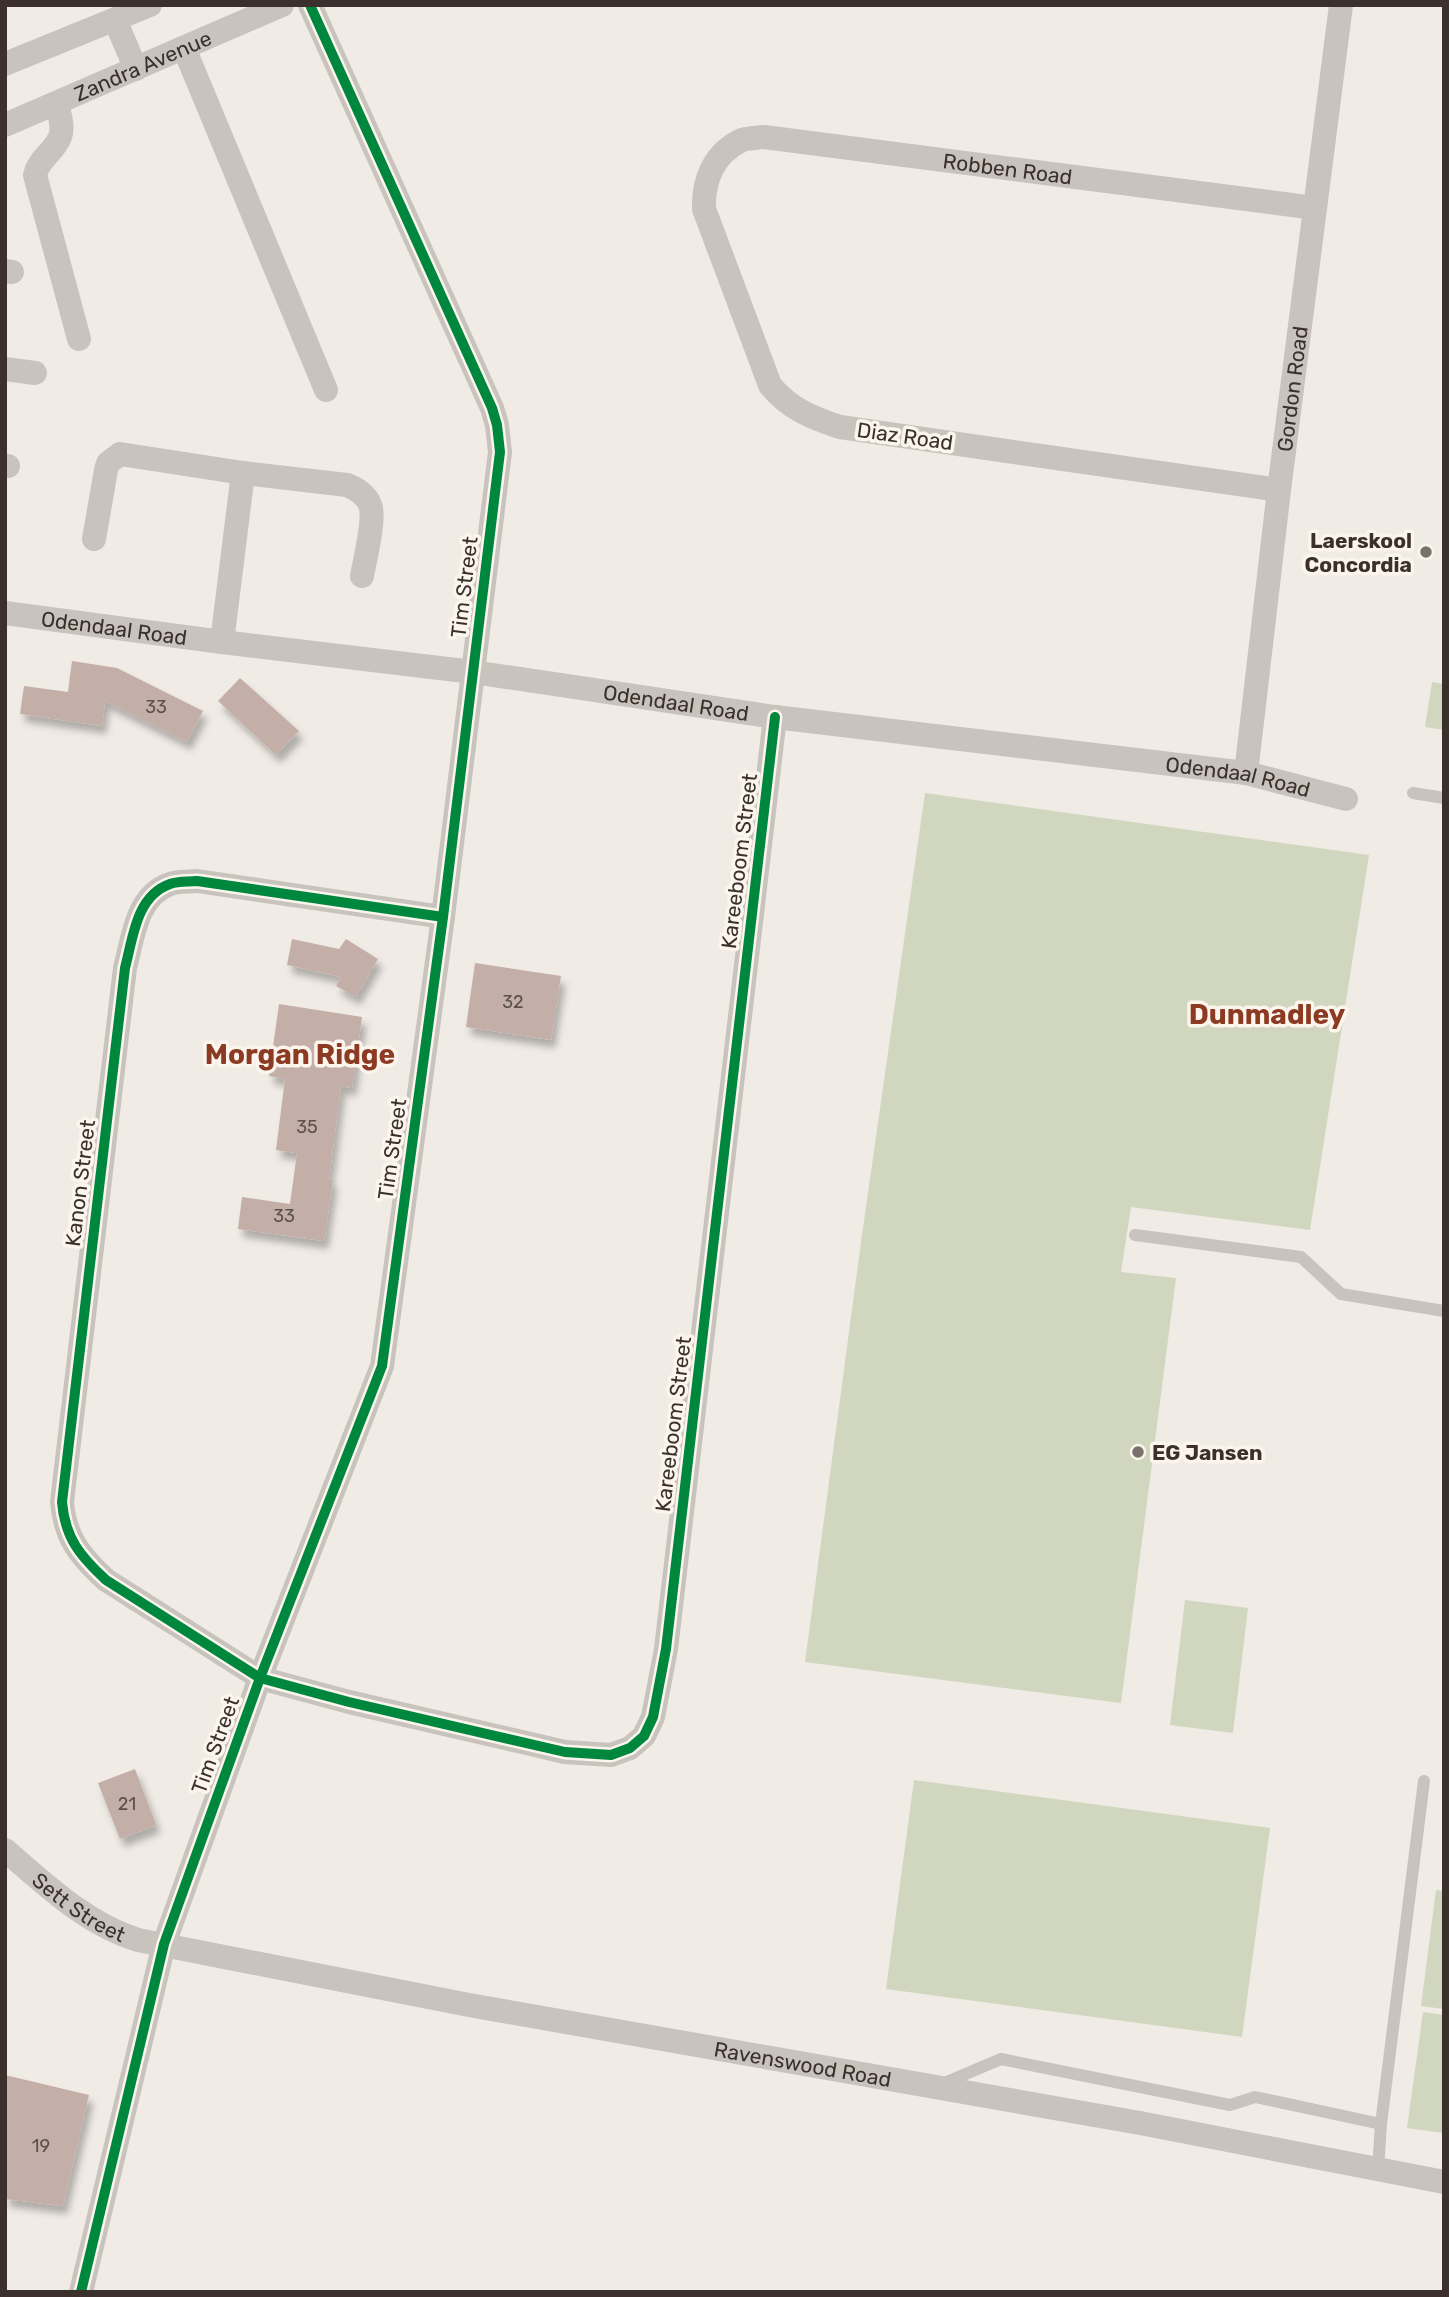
<svg xmlns="http://www.w3.org/2000/svg" width="1449" height="2297" viewBox="0 0 1449 2297" font-family="Rubik,sans-serif">
<defs>
<filter id="shadow"><feDropShadow dx="4.5" dy="8" stdDeviation="3.5" flood-color="#0004"/></filter>
</defs>
<rect width="100%" height="100%" fill="#f0ebe5"/>
<g fill="#d1d6bf">
<polygon points="1432,682 1444,684 1444,730 1425,727"/>
<polygon points="925,793 1369,855 1310,1230 1131,1207 1121,1272 1176,1278 1121,1703 805,1662 861,1242"/>
<polygon points="1185,1600 1248,1608 1233,1733 1170,1725"/>
<polygon points="914,1780 1270,1828 1242,2037 886,1989"/>
<polygon points="1436,1890 1444,1891 1444,2009 1421,2006"/>
<polygon points="1423,2012 1444,2015 1444,2133 1407,2128"/>
</g>
<g fill="#c3afa7" filter="url(#shadow)">
<polygon points="72,661 117,668 203,711 187,742 105,701 102,726 20,714 24,686 68,692"/>
<polygon points="240,678 299,731 276,755 218,701"/>
<polygon points="292,939 339,949 346,939 378,959 356,997 336,986 341,977 287,965"/>
<polygon points="475,963 561,976 551,1040 466,1027"/>
<polygon points="279,1004 362,1017 352,1088 341,1086 329,1179 333,1180 324,1241 238,1229 242,1197 290,1204 297,1153 276,1150 285,1079 269,1076"/>
<polygon points="135,1769 156,1825 120,1839 98,1783"/>
<polygon points="5,2075 89,2095 63,2206 5,2199"/>
</g>
<g fill="none" stroke-linecap="round" stroke-linejoin="round">
<g stroke="#c9c3be" stroke-width="12">
<polyline points="1413,793 1444,798"/>
<polyline points="1135,1235 1301,1257 1341,1294 1444,1311"/>
<polyline points="942,2084 1001,2059 1230,2105 1255,2097 1381,2124"/>
<polyline points="1378,2169 1381,2124 1424,1781"/>
</g>
<g stroke="#c9c3be" stroke-width="24">
<polyline points="115,20 136,69"/>
<polyline points="184,48 326,390"/>
<polyline points="5,64 150,5"/>
<path d="M57,103C59,113 64,127 60,137C54,152 39,158 35,175L79,339"/>
<path id="s1" d="M5,125L282,5"/>
<polyline points="5,271 12,272"/>
<polyline points="5,369 35,373"/>
<polyline points="5,466 8,466"/>
<path id="s2" d="M1279,490L840,427C812,418 788,408 770,385L704,209C703,180 714,153 742,140C749,138 757,138 764,137L1315,208"/>
<path d="M94,539L106,470L108,463L120,454L243,473L347,485C357,489 368,496 371,508C374,523 365,560 362,576"/>
<path id="s3" d="M5,613L222,642L473,672L775,717L1246,773L1346,799"/>
<polyline points="222,642 243,473"/>
<path id="s4" d="M1246,773L1279,490L1341,5"/>
<path d="M443,917L197,881C189,882 178,881 170,884C136,896 133,938 125,968L62,1502C65,1538 80,1556 106,1580L260,1678L349,1702L565,1752L611,1755L630,1748L644,1736L653,1717L666,1649L775,717"/>
<path id="s5" d="M5,1850C46,1885 86,1924 138,1940L469,2005L1140,2123L1444,2182"/>
<polyline points="81,2292 164,1944 260,1678 382,1366 443,917 500,452 497,425 492,408 310,5"/>
</g>
<defs>
<g id="cycleway">
<path d="M443,917L197,881C189,882 178,881 170,884C136,896 133,938 125,968L62,1502C65,1538 80,1556 106,1580L260,1678L349,1702L565,1752L611,1755L630,1748L644,1736L653,1717L666,1649L775,717"/>
<polyline points="81,2292 164,1944 260,1678 382,1366 443,917 500,452 497,425 492,408 310,5"/>
</g>
</defs>
<use href="#cycleway" stroke="#fbf5ee" stroke-width="15"/>
<use href="#cycleway" stroke="#00873e" stroke-width="10"/>
</g>
<g fill="#7a716c" stroke="#fbf5ee" stroke-width="2.5">
<circle cx="1426" cy="552" r="7"/>
<circle cx="1138" cy="1452" r="7"/>
</g>
<g text-anchor="middle" dominant-baseline="central" stroke-width="7" stroke-linejoin="round" paint-order="stroke">
<g font-size="18" fill="#5d504a">
<text x="156" y="707">33</text>
<text x="513" y="1002">32</text>
<text x="307" y="1127">35</text>
<text x="284" y="1216">33</text>
<text x="127" y="1804">21</text>
<text x="41" y="2146">19</text>
</g>
<g font-size="21" fill="#3b302b" stroke="#fbf5ee">
<text stroke="none"><textPath href="#s1" startOffset="150">Zandra Avenue</textPath></text>
<text stroke="none"><textPath href="#s2" startOffset="1066">Robben Road</textPath></text>
<text stroke="none"><textPath href="#s4" startOffset="387">Gordon Road</textPath></text>
<text transform="translate(905 436) rotate(8)">Diaz Road</text>
<text transform="translate(464 587) rotate(-83)">Tim Street</text>
<text stroke="none"><textPath href="#s3" startOffset="110">Odendaal Road</textPath></text>
<text stroke="none"><textPath href="#s3" startOffset="677">Odendaal Road</textPath></text>
<text stroke="none"><textPath href="#s3" startOffset="1244">Odendaal Road</textPath></text>
<text transform="translate(739 861) rotate(-83)">Kareeboom Street</text>
<text transform="translate(392 1149) rotate(-82)">Tim Street</text>
<text transform="translate(80 1183) rotate(-83)">Kanon Street</text>
<text transform="translate(673 1424) rotate(-83)">Kareeboom Street</text>
<text transform="translate(215 1745) rotate(-70)">Tim Street</text>
<text stroke="none"><textPath href="#s5" startOffset="94">Sett Street</textPath></text>
<text stroke="none"><textPath href="#s5" startOffset="838">Ravenswood Road</textPath></text>
</g>
<g font-size="21" font-weight="bold" fill="#3b302b" stroke="#fbf5ee" text-anchor="end">
<text x="1412" y="540">Laerskool<tspan x="1412" dy="24">Concordia</tspan></text>
<text x="1152" y="1452" text-anchor="start">EG Jansen</text>
</g>
<g font-size="28" font-weight="bold" fill="#8c3b22" stroke="#fbf5ee">
<text x="1267" y="1014">Dunmadley</text>
<text x="300" y="1054">Morgan Ridge</text>
</g>
</g>
<rect width="1449" height="2297" fill="none" stroke="#3b302b" stroke-width="14"/>
</svg>
